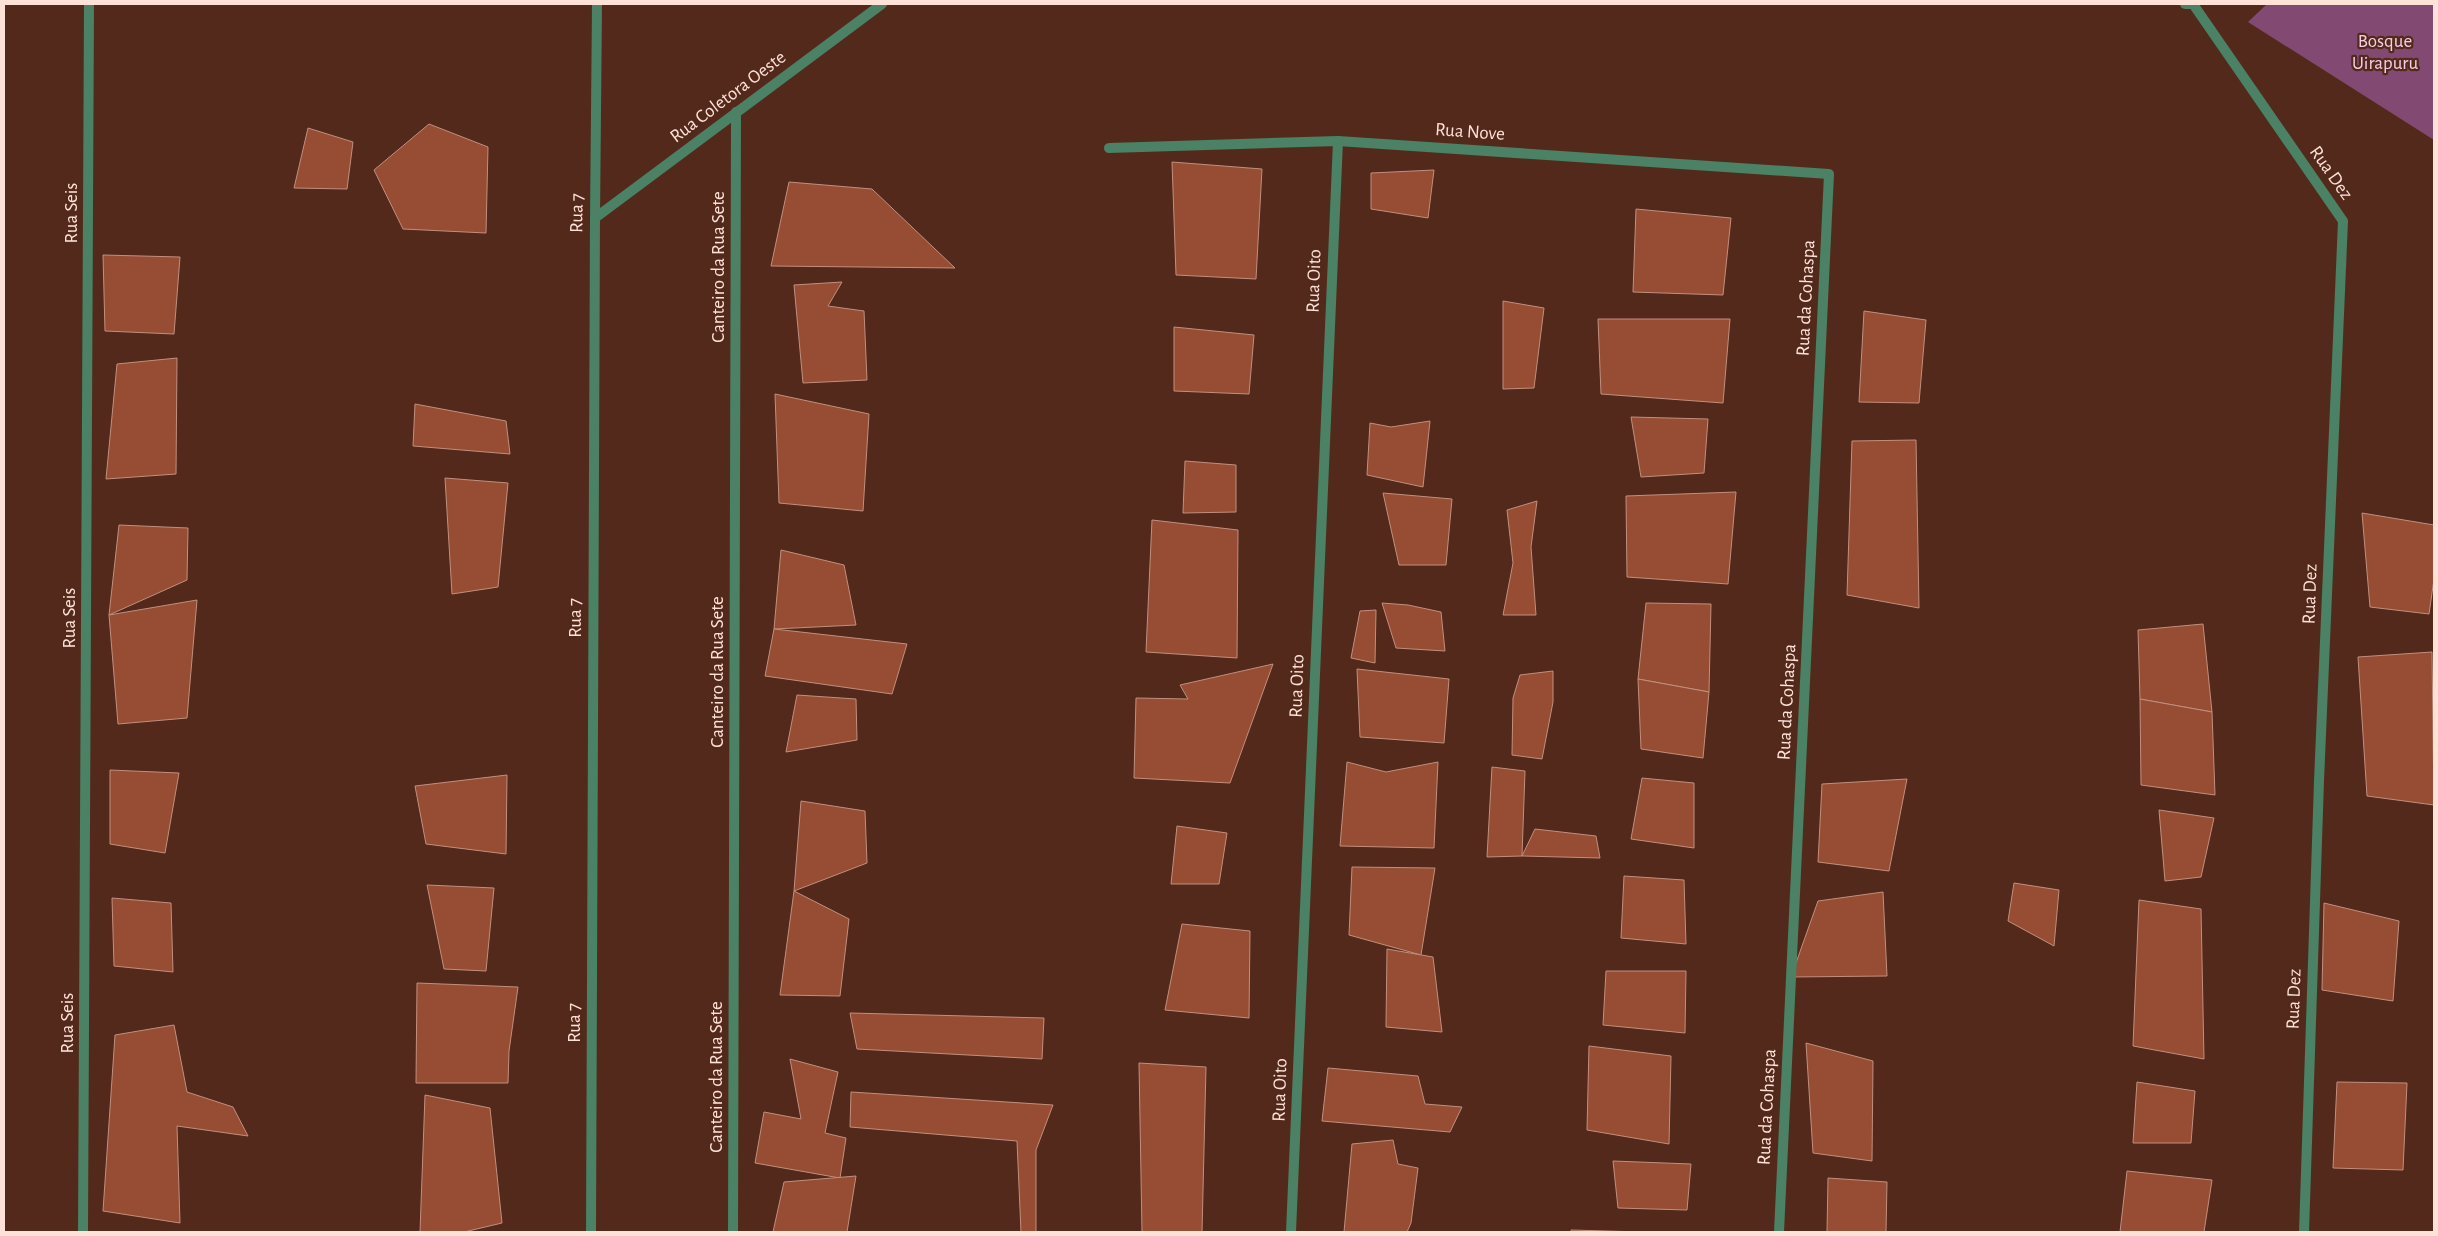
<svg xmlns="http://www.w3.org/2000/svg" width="2438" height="1236" viewBox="0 0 2438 1236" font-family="'Alegreya Sans',sans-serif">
<rect width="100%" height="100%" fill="#53291b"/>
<polygon fill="#824a72" points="2267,4 2434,4 2434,140 2248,22"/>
<g fill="#974d34" stroke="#c28f7e">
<polygon points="429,124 488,147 486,233 403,229 374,170"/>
<polygon points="308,128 353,142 347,189 294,188"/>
<polygon points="1172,162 1262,169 1256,279 1176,275"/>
<polygon points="1434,170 1428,218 1371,209 1371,173"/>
<polygon points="789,182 872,189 955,268 771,266"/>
<polygon points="1636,209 1731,218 1723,295 1633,292"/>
<polygon points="103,255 180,257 174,334 105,331"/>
<polygon points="842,282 828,306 864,311 867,380 803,383 794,285"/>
<polygon points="1503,301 1544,308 1534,388 1503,389"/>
<polygon points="1864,311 1926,320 1919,403 1859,402"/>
<polygon points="1598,319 1730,319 1723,403 1601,394"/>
<polygon points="1174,327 1254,335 1249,394 1174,391"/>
<polygon points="177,358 176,474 106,479 117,364"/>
<polygon points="775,394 869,414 863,511 779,503"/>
<polygon points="415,404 506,421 510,454 413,446"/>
<polygon points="1631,417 1708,419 1704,473 1641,477"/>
<polygon points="1430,421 1423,487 1367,475 1370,423 1391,427"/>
<polygon points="1916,440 1919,608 1847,595 1852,441"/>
<polygon points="1185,461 1236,465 1236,512 1183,513"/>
<polygon points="445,478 508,483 498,587 452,594"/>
<polygon points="1736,492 1728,584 1627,577 1626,496"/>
<polygon points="1383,493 1452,499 1446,565 1399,565"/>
<polygon points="1537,501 1531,547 1536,615 1503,615 1513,563 1507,510"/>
<polygon points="2362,513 2434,525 2434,579 2429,614 2370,607"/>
<polygon points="1152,520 1238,530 1237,658 1146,652"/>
<polygon points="119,525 188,528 187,580 109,615"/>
<polygon points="781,550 844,565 856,625 774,629"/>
<polygon points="197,600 187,718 118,724 109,615"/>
<polygon points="1382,603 1408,605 1441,612 1445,651 1396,648"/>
<polygon points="1646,603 1711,604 1709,692 1638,679"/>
<polygon points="1376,610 1375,663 1351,658 1360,611"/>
<polygon points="2203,624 2212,712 2140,699 2138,630"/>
<polygon points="774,629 907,644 892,694 765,676"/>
<polygon points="2432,652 2434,805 2367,796 2358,657"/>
<polygon points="1273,664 1230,783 1134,778 1136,698 1188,699 1180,685"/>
<polygon points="1357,669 1449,679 1444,743 1360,737"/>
<polygon points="1553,671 1553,702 1542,759 1512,755 1513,698 1520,675"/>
<polygon points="1638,679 1709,692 1703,758 1641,749"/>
<polygon points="797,695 856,699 857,740 786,752"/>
<polygon points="2140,699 2212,712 2215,795 2141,785"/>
<polygon points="1347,762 1386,772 1438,762 1434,848 1340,846"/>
<polygon points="1492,767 1525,771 1522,856 1487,857"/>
<polygon points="110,770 179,773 165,853 110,844"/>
<polygon points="507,775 506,854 426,844 415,786"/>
<polygon points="1642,778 1694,783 1694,848 1631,839"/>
<polygon points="1907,779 1889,871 1818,862 1822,784"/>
<polygon points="801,801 865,811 867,863 794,891"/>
<polygon points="2159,810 2214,818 2201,877 2165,881"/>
<polygon points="1177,826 1227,833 1219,884 1171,884"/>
<polygon points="1535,829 1596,836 1600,858 1522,856"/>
<polygon points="1352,867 1435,868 1421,955 1349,935"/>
<polygon points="1624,876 1684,880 1686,944 1621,938"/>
<polygon points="2014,883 2059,890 2054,946 2008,921"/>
<polygon points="427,885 494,888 486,971 444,969"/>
<polygon points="794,891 849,919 840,996 780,995"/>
<polygon points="1883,892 1887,976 1791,977 1818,901"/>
<polygon points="112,898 171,903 173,972 114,966"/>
<polygon points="2139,900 2201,909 2204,1059 2133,1046"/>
<polygon points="2324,903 2399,921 2393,1001 2322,990"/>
<polygon points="1182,924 1250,931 1249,1018 1165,1010"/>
<polygon points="1387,949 1433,957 1442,1032 1386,1027"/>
<polygon points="1606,971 1686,971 1685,1033 1603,1025"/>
<polygon points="417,983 518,987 509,1051 508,1083 416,1083"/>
<polygon points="850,1013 1044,1018 1042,1059 857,1049"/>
<polygon points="174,1025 187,1092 233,1107 248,1136 177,1126 180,1223 103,1211 115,1035"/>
<polygon points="1806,1043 1873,1061 1872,1161 1813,1153"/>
<polygon points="1589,1046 1671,1056 1669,1144 1587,1130"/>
<polygon points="790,1059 838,1072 825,1133 846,1138 840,1178 755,1163 764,1112 801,1119"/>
<polygon points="1139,1063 1206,1067 1202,1232 1142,1232"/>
<polygon points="1328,1068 1418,1076 1425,1104 1462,1107 1450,1132 1322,1121"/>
<polygon points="2137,1082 2195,1091 2191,1143 2133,1143"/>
<polygon points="2337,1082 2407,1083 2403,1170 2333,1168"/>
<polygon points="851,1092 1053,1105 1036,1150 1036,1232 1021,1232 1017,1141 850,1127"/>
<polygon points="425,1095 490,1108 502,1223 464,1232 420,1232"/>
<polygon points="1393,1140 1398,1164 1418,1168 1411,1223 1407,1232 1344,1232 1352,1144"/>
<polygon points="1613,1161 1691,1164 1687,1210 1618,1208"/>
<polygon points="2127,1171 2212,1180 2204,1232 2120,1232"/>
<polygon points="856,1176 847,1232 773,1232 784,1182"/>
<polygon points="1828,1178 1887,1182 1886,1232 1827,1232"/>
<polygon points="1571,1230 1643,1232 1571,1232"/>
</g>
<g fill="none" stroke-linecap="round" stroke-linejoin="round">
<g stroke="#4b8164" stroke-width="10">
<polyline points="2193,4 2343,221 2319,781 2304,1232"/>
<polyline points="1109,148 1338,141 1829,174 1779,1232"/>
<polyline points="595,218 597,4"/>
<polyline points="83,1232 89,4"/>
<polyline points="1291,1232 1338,141"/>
</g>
<g stroke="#4b8164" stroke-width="10">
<polyline points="2185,4 2193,4"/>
<polyline points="591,1232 595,218 882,4"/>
<polyline points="733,1232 736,112"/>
</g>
</g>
<g text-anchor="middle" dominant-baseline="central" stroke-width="4.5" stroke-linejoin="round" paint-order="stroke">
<g font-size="19" fill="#f4cde7" stroke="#53291b">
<text x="2385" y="41">Bosque<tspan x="2385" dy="22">Uirapuru</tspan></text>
</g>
<g font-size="19" fill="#fee2d8" stroke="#53291b">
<text transform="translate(728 97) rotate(-37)">Rua Coletora Oeste</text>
<text transform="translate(1470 132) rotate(4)">Rua Nove</text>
<text transform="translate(2331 173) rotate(55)">Rua Dez</text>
<text transform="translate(71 213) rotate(-90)">Rua Seis</text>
<text transform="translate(577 213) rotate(-89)">Rua 7</text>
<text transform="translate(718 267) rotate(-90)">Canteiro da Rua Sete</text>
<text transform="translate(1314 281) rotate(-88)">Rua Oito</text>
<text transform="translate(1806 298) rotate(-87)">Rua da Cohaspa</text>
<text transform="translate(2310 594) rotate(-88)">Rua Dez</text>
<text transform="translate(69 618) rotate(-90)">Rua Seis</text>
<text transform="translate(575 618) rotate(-90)">Rua 7</text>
<text transform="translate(717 672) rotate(-90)">Canteiro da Rua Sete</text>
<text transform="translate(1297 686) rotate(-88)">Rua Oito</text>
<text transform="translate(1787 702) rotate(-87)">Rua da Cohaspa</text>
<text transform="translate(2294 999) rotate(-88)">Rua Dez</text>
<text transform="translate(67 1023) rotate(-90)">Rua Seis</text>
<text transform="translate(574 1023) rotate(-90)">Rua 7</text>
<text transform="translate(716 1077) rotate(-90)">Canteiro da Rua Sete</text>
<text transform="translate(1280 1090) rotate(-88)">Rua Oito</text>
<text transform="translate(1767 1107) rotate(-87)">Rua da Cohaspa</text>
</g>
</g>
<rect width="2438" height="1236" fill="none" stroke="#fee2d8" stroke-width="10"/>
</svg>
